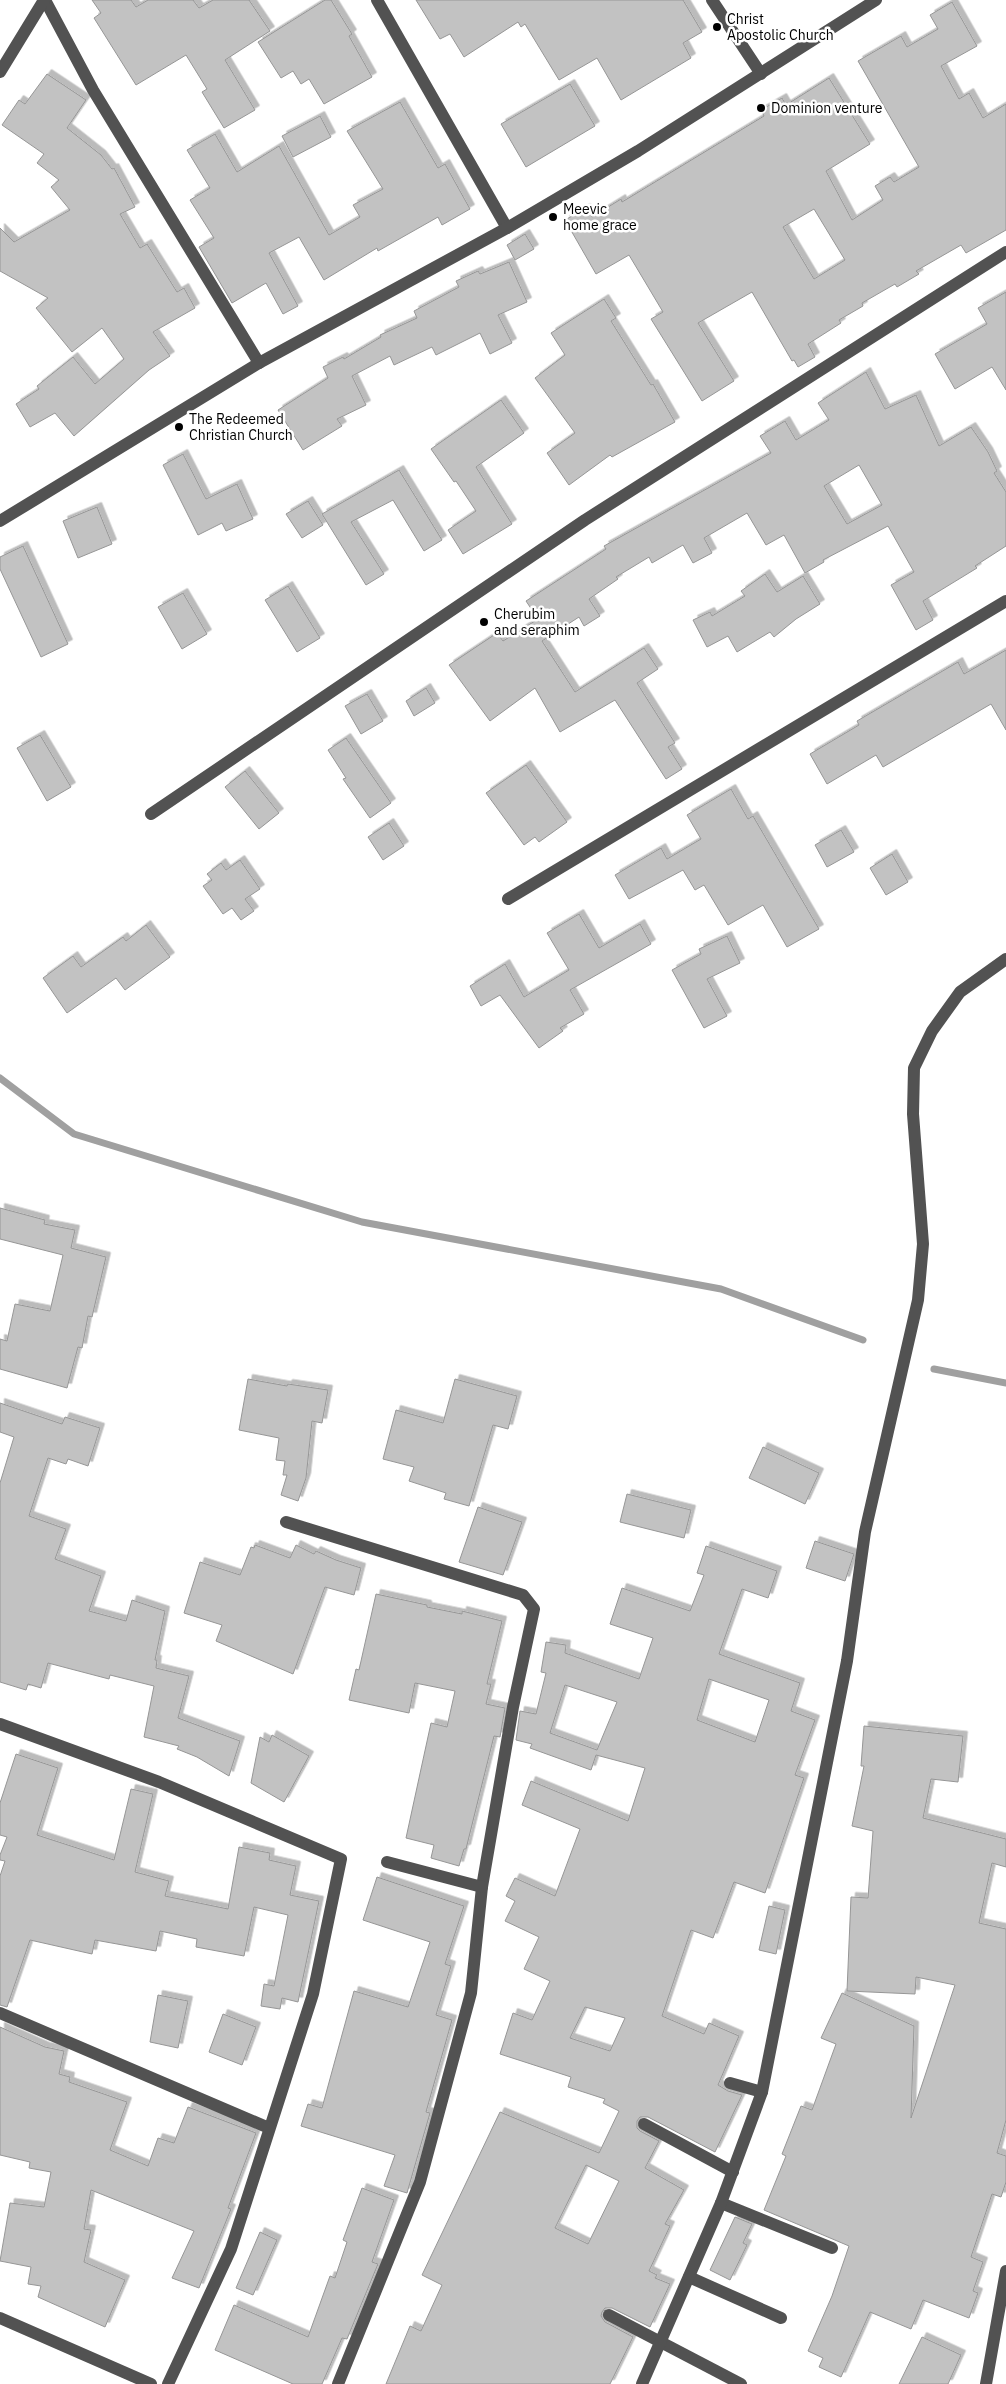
<svg xmlns="http://www.w3.org/2000/svg" width="1006" height="2384" viewBox="0 0 1006 2384" font-family="'IBM Plex Sans',sans-serif">
<defs>
<filter id="shadow"><feDropShadow dx="4.5" dy="-4.5" stdDeviation="0" flood-color="#0004"/></filter>
</defs>
<rect width="100%" height="100%" fill="#fff"/>
<g fill="none" stroke-linecap="round" stroke-linejoin="round">
<g stroke="#a0a0a0" stroke-width="7">
<polyline points="0,1078 74,1134 362,1222 721,1289 863,1340"/>
<polyline points="934,1369 1006,1383"/>
</g>
</g>
<g fill="#c2c2c2" stroke="#969696" fill-rule="evenodd" filter="url(#shadow)">
<polygon points="92,0 131,0 136,7 148,0 193,0 199,8 213,0 249,0 270,31 225,60 255,110 224,128 202,92 207,89 186,55 136,85 94,18 101,13"/>
<polygon points="325,0 331,0 352,34 349,36 372,77 324,104 309,79 301,84 293,71 281,78 258,42"/>
<polygon points="416,0 683,0 702,32 683,43 691,58 621,100 597,58 559,80 525,24 521,27 518,22 464,57 450,34 440,39"/>
<path d="M952,2L977,46L941,66L959,99L969,93L983,118L1006,104V230L966,253L961,245L916,271L919,274L897,287L895,284L862,303L863,306L839,320L841,323L808,344L815,357L798,367L794,360L792,361L752,292L698,323L734,381L702,401L651,319L663,312L629,255L596,274L565,220L586,208L592,217L621,199L622,202L764,116L761,110L782,98L786,105L829,78L870,144L826,171L852,220L883,200L875,186L890,177L894,182L919,167L858,61L901,36L907,47L938,29L930,15ZM814,209L845,260L814,279L783,227Z"/>
<polygon points="47,74 86,100 67,128 101,155 112,169 114,168 135,207 120,214 140,248 147,244 177,292 184,288 195,308 153,332 170,356 149,370 74,436 55,413 30,427 16,404 39,389 37,386 73,357 95,384 124,359 102,328 72,352 36,308 48,298 0,271 0,228 14,242 70,210 51,187 59,180 37,163 44,154 2,125 19,100 25,104"/>
<polygon points="570,84 595,126 526,167 501,124"/>
<polygon points="400,102 438,168 445,164 470,209 442,225 438,217 378,251 377,248 324,280 299,237 269,253 298,306 283,314 266,283 232,303 199,247 214,238 190,200 210,188 187,150 215,134 237,172 279,146 329,235 360,217 353,205 383,189 347,131"/>
<polygon points="320,116 331,137 293,157 282,136"/>
<polygon points="525,234 534,249 515,260 507,245"/>
<polygon points="509,262 527,302 498,315 512,343 490,354 480,333 436,355 432,347 394,365 390,356 352,376 366,405 337,419 342,426 303,450 278,410 328,378 323,367 343,357 344,359 381,337 380,335 417,318 414,311 459,287 456,281 478,271 480,274"/>
<polygon points="1006,292 1006,390 992,367 955,389 935,354 987,324 978,308"/>
<polygon points="604,299 616,318 611,321 651,385 653,384 675,422 612,457 610,455 569,485 547,453 575,433 535,378 565,355 551,333"/>
<path d="M866,372L885,409L916,395L939,446L971,427L988,452L997,471L994,473L1006,492V546L975,566L977,568L923,601L933,620L916,630L891,585L914,572L888,526L823,560L824,562L805,573L784,535L766,545L747,513L704,538L712,553L693,563L683,545L652,563L649,557L616,577L618,579L589,599L600,616L584,626L579,617L542,641L575,692L644,648L658,669L637,683L675,743L668,747L682,769L666,779L615,700L560,732L535,688L490,721L449,665L497,633L503,641L538,619L526,601L606,549L604,546L771,453L760,436L785,421L796,440L829,420L818,403ZM859,465L882,505L847,524L824,486Z"/>
<polygon points="501,400 524,433 476,467 512,524 463,554 448,530 476,511 456,481 454,482 431,449"/>
<polygon points="183,454 206,499 237,484 253,519 226,531 222,523 198,535 163,465"/>
<polygon points="399,470 442,540 424,551 393,500 351,522 384,574 366,585 322,514"/>
<polygon points="308,501 323,525 302,538 286,514"/>
<polygon points="97,507 112,544 78,558 63,521"/>
<polygon points="23,546 68,644 41,657 0,569 0,557"/>
<polygon points="765,574 777,592 803,576 820,604 796,619 774,637 770,632 737,652 728,636 707,647 693,620 710,612 712,616 745,596 741,591"/>
<polygon points="288,586 320,638 297,652 265,600"/>
<polygon points="183,593 207,634 182,649 158,607"/>
<polygon points="1006,650 1006,730 991,704 883,767 876,755 827,784 810,754 859,725 857,721 958,662 964,674"/>
<polygon points="426,688 435,703 414,716 406,701"/>
<polygon points="367,694 383,721 361,734 345,706"/>
<polygon points="40,735 71,787 47,801 17,748"/>
<polygon points="346,738 391,803 370,818 343,779 346,778 328,750"/>
<polygon points="526,765 567,822 539,842 535,837 524,845 486,793"/>
<polygon points="245,771 279,813 259,829 225,787"/>
<polygon points="731,789 748,819 753,816 819,929 787,947 763,905 728,925 704,885 695,890 683,870 629,899 615,875 661,848 667,859 701,839 687,815"/>
<polygon points="389,823 404,846 383,860 368,837"/>
<polygon points="841,830 854,852 827,867 815,845"/>
<polygon points="892,854 908,882 886,895 870,868"/>
<polygon points="240,860 260,889 245,899 254,911 241,920 232,908 223,914 203,886 212,880 207,874 221,863 226,870"/>
<polygon points="579,914 599,948 640,924 651,944 570,990 584,1014 560,1028 563,1031 539,1048 500,995 481,1006 470,986 505,964 524,997 569,970 547,933"/>
<polygon points="146,925 170,957 125,990 116,978 67,1013 43,978 73,956 81,967 123,937 126,941"/>
<polygon points="727,936 740,963 707,979 727,1016 704,1028 672,970 701,954 699,949"/>
<polygon points="0,1208 45,1220 44,1224 75,1230 71,1248 106,1257 92,1317 88,1316 82,1348 78,1347 67,1388 0,1369 0,1339 7,1341 15,1304 50,1311 63,1255 0,1239"/>
<polygon points="248,1379 287,1386 288,1384 328,1390 322,1423 312,1421 306,1478 298,1501 281,1495 287,1475 283,1475 285,1461 276,1460 279,1438 239,1430"/>
<polygon points="455,1379 517,1396 508,1429 493,1425 469,1506 444,1499 446,1493 409,1481 414,1467 383,1459 396,1410 443,1423"/>
<polygon points="0,1403 62,1424 65,1417 100,1428 88,1466 68,1459 66,1464 48,1458 29,1516 66,1529 55,1559 101,1576 89,1611 126,1621 132,1600 165,1611 155,1660 157,1660 156,1668 189,1676 178,1718 240,1741 229,1776 197,1757 177,1749 179,1746 144,1737 154,1686 110,1675 109,1679 48,1663 41,1688 28,1684 26,1690 0,1682 0,1483 14,1437 0,1432"/>
<polygon points="763,1447 819,1473 805,1504 749,1478"/>
<polygon points="627,1494 691,1510 684,1538 620,1522"/>
<polygon points="478,1507 522,1522 503,1575 459,1562"/>
<polygon points="815,1541 854,1554 845,1581 806,1568"/>
<polygon points="255,1545 290,1558 296,1545 314,1554 316,1551 336,1560 361,1568 354,1595 325,1587 293,1674 216,1641 222,1625 184,1613 200,1562 240,1575 251,1547 254,1548"/>
<path d="M706,1546L777,1571L768,1598L742,1589L719,1654L800,1683L791,1711L815,1720L795,1775L804,1778L765,1893L734,1882L713,1938L691,1930L662,2016L704,2034L709,2023L739,2036L718,2085L728,2091L742,2095L715,2152L648,2117H640L637,2121V2128L640,2131L659,2141L645,2168L684,2190L665,2224L670,2226L649,2271L657,2275L655,2278L670,2284L650,2327L612,2308H605L602,2312L601,2316L605,2322L633,2337L610,2384H386L410,2326L421,2331L442,2285L422,2275L500,2112L599,2153L619,2111L603,2103L605,2099L568,2087L571,2077L500,2054L513,2013L532,2020L550,1981L524,1969L539,1937L505,1921L515,1901L506,1896L515,1878L555,1896L580,1829L522,1805L531,1781L628,1821L645,1768L596,1755L591,1770L530,1748L532,1744L516,1740L520,1711L536,1714L546,1673L541,1672L546,1642L566,1645L565,1653L639,1679L653,1638L610,1624L622,1588L690,1611L704,1575L697,1573ZM709,1679L769,1700L755,1742L697,1720ZM565,1685L617,1702L597,1750L550,1733ZM585,2007L625,2018L610,2051L570,2038ZM586,2165L619,2181L588,2244L555,2228Z"/>
<polygon points="376,1594 427,1605 427,1607 462,1614 462,1611 502,1621 487,1684 491,1684 486,1704 505,1708 500,1737 494,1736 466,1849 464,1849 459,1866 431,1858 434,1845 406,1838 431,1723 447,1727 455,1691 415,1683 409,1713 349,1700 356,1669 359,1670"/>
<polygon points="864,1726 963,1736 958,1782 931,1779 923,1818 1006,1839 1006,1867 992,1863 979,1923 1006,1929 1006,2120 997,2153 1006,2156 1006,2182 1001,2197 992,2194 971,2257 983,2262 973,2291 978,2293 969,2318 923,2300 911,2329 870,2312 841,2377 819,2367 823,2358 808,2351 832,2296 849,2246 764,2210 786,2156 782,2154 801,2106 812,2110 836,2044 821,2038 842,1993 914,2026 911,2118 955,1985 916,1977 915,1994 847,1991 851,1897 868,1898 873,1831 852,1826 864,1766 861,1766"/>
<polygon points="272,1735 309,1756 284,1802 251,1783 260,1737 269,1742"/>
<polygon points="16,1754 58,1768 37,1835 114,1860 131,1789 153,1794 135,1872 169,1881 165,1896 228,1909 239,1847 270,1853 269,1860 296,1866 290,1895 319,1901 298,2002 282,1998 280,2009 261,2006 264,1984 274,1986 288,1915 254,1907 244,1956 196,1947 197,1939 160,1931 156,1951 95,1940 92,1954 30,1940 7,2007 0,2005 0,1876 5,1861 0,1860 0,1855 7,1837 0,1835 0,1803"/>
<polygon points="377,1877 464,1906 445,1964 451,1966 436,2015 452,2020 426,2112 430,2113 407,2193 384,2186 395,2155 301,2126 308,2104 322,2108 354,1991 408,2007 430,1942 363,1920"/>
<polygon points="769,1906 785,1910 776,1954 759,1950"/>
<polygon points="158,1995 188,2001 178,2048 150,2042"/>
<polygon points="223,2014 256,2027 242,2065 209,2052"/>
<polygon points="0,2027 45,2047 64,2051 59,2074 70,2077 69,2082 127,2102 110,2150 148,2166 158,2138 174,2143 188,2107 256,2133 228,2208 231,2209 199,2288 172,2278 194,2231 91,2190 84,2229 91,2230 84,2262 125,2280 105,2327 38,2297 41,2286 28,2284 31,2267 0,2261 10,2203 44,2207 51,2172 29,2168 30,2162 0,2155"/>
<polygon points="362,2188 394,2200 372,2262 378,2264 347,2339 342,2338 322,2384 293,2384 215,2350 234,2305 308,2337 330,2276 335,2278 347,2242 343,2240"/>
<polygon points="735,2217 752,2224 743,2243 747,2245 730,2280 710,2270"/>
<polygon points="260,2232 277,2240 253,2295 236,2288"/>
<polygon points="922,2337 961,2355 948,2384 899,2384"/>
</g>
<g fill="none" stroke-linecap="round" stroke-linejoin="round">
<g stroke="#525252" stroke-width="12">
<polyline points="45,0 93,90 259,363"/>
<polyline points="377,0 507,228"/>
<polyline points="712,0 761,74"/>
<polyline points="0,72 44,0"/>
<polyline points="0,521 259,363 507,228 638,151 876,0"/>
<polyline points="151,814 585,520 1006,252"/>
<polyline points="508,899 1006,601"/>
<polyline points="286,1522 523,1595 534,1609 513,1707 482,1887 471,1993 420,2182 338,2384"/>
<polyline points="0,1724 159,1782 341,1859 313,1994 231,2249 168,2384"/>
<polyline points="387,1862 482,1887"/>
<polyline points="0,2013 269,2128"/>
<polyline points="730,2083 762,2092"/>
<polyline points="644,2124 733,2172"/>
<polyline points="721,2203 832,2248"/>
<polyline points="689,2277 781,2318"/>
<polyline points="609,2315 741,2384"/>
<polyline points="0,2318 151,2384"/>
<polyline points="642,2384 721,2203 762,2092 847,1661 865,1532 918,1300 923,1244 913,1114 914,1068 932,1031 960,992 1006,959"/>
<polyline points="986,2384 1006,2271"/>
</g>
</g>
<g fill="#000" stroke="#fff" stroke-width="2">
<circle cx="717" cy="27" r="5"/>
<circle cx="761" cy="108" r="5"/>
<circle cx="553" cy="217" r="5"/>
<circle cx="179" cy="427" r="5"/>
<circle cx="484" cy="622" r="5"/>
</g>
<g text-anchor="middle" dominant-baseline="central" stroke-width="5" stroke-linejoin="round" paint-order="stroke">
<g font-size="14" fill="#000" stroke="#fff" text-anchor="start">
<text x="727" y="19">Christ<tspan x="727" dy="16">Apostolic Church</tspan></text>
<text x="771" y="108">Dominion venture</text>
<text x="563" y="209">Meevic<tspan x="563" dy="16">home grace</tspan></text>
<text x="189" y="419">The Redeemed<tspan x="189" dy="16">Christian Church</tspan></text>
<text x="494" y="614">Cherubim<tspan x="494" dy="16">and seraphim</tspan></text>
</g>
</g>
</svg>
